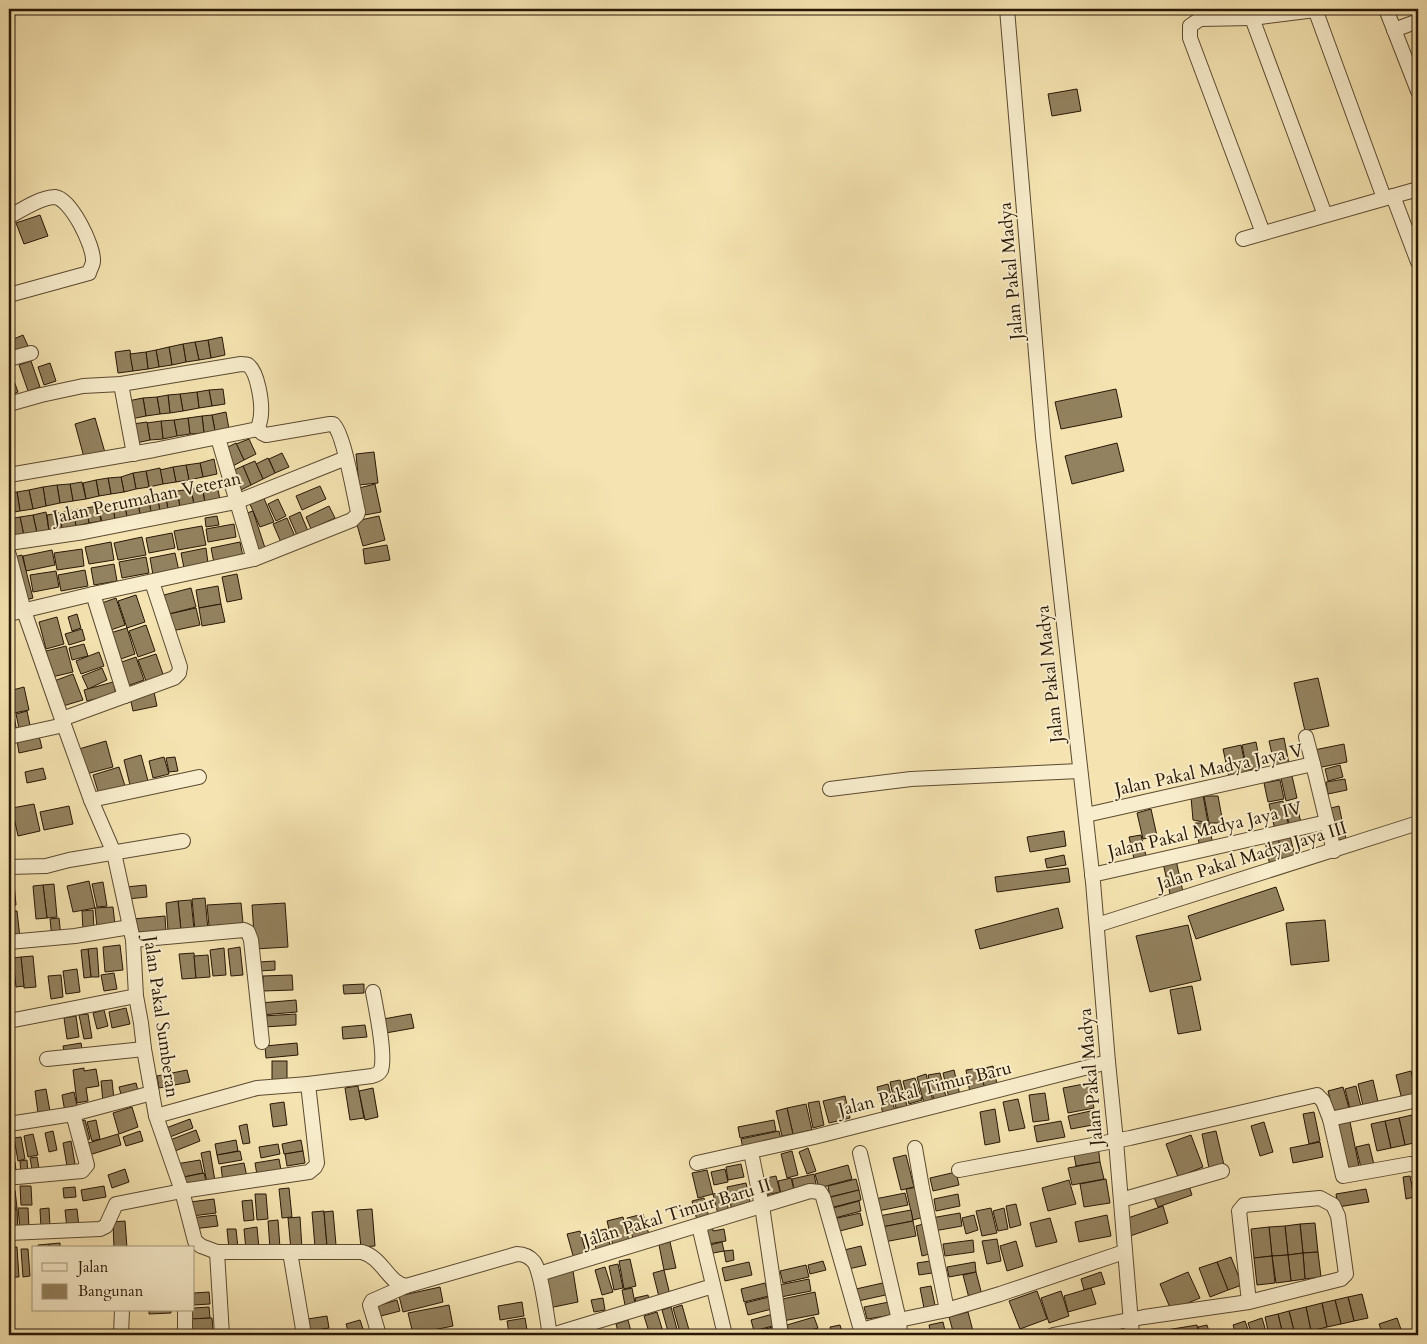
<svg xmlns="http://www.w3.org/2000/svg" width="1427" height="1344" viewBox="0 0 1427 1344" font-family="Cardo,serif">
<rect width="100%" height="100%" fill="#f5e4b1"/>
<filter id="stains"><feTurbulence type="fractalNoise" baseFrequency=".004" numOctaves="4"/><feColorMatrix values="0 0 0 0 .2 0 0 0 0 .09 0 0 0 0 .02 0 0 0 .5 -.17"/></filter>
<radialGradient id="worn" r=".72"><stop offset=".6" stop-color="#630" stop-opacity="0"/><stop offset="1" stop-color="#630" stop-opacity=".3"/></radialGradient>
<g fill="#93825f" stroke="#281706">
<polygon points="1077,89 1081,111 1052,116 1048,94"/>
<polygon points="40,215 48,236 24,244 16,223"/>
<polygon points="23,335 28,346 9,354 9,341"/>
<polygon points="222,337 225,355 211,358 208,340"/>
<polygon points="208,340 211,358 199,360 195,342"/>
<polygon points="195,342 199,360 186,362 183,344"/>
<polygon points="183,344 186,362 172,365 169,347"/>
<polygon points="169,347 172,365 159,367 156,350"/>
<polygon points="130,350 133,371 118,373 115,352"/>
<polygon points="156,350 159,367 148,369 146,352"/>
<polygon points="146,352 148,369 133,371 130,354"/>
<polygon points="31,361 40,387 28,391 19,365"/>
<polygon points="50,363 56,381 44,385 38,367"/>
<polygon points="9,367 18,392 9,396"/>
<polygon points="223,389 225,404 212,406 209,390"/>
<polygon points="1116,389 1122,417 1061,429 1055,402"/>
<polygon points="209,390 212,406 199,408 197,392"/>
<polygon points="197,392 199,408 183,411 180,394"/>
<polygon points="180,394 183,411 170,413 168,395"/>
<polygon points="168,395 170,413 160,414 157,397"/>
<polygon points="157,397 160,414 146,416 143,398"/>
<polygon points="143,398 146,416 131,419 128,401"/>
<polygon points="226,412 229,429 215,431 212,415"/>
<polygon points="212,415 215,431 204,433 202,416"/>
<polygon points="202,416 204,433 190,434 188,418"/>
<polygon points="95,418 106,456 85,461 75,424"/>
<polygon points="188,418 190,434 177,436 174,420"/>
<polygon points="174,420 177,436 163,439 161,421"/>
<polygon points="161,421 163,439 150,440 147,423"/>
<polygon points="147,422 150,440 136,443 133,424"/>
<polygon points="249,439 256,454 244,460 236,444"/>
<polygon points="236,443 244,460 231,467 222,450"/>
<polygon points="1117,443 1124,471 1072,484 1065,456"/>
<polygon points="374,452 378,483 359,485 356,454"/>
<polygon points="282,453 289,467 275,473 269,459"/>
<polygon points="268,458 275,473 263,479 256,464"/>
<polygon points="214,459 217,474 203,477 200,463"/>
<polygon points="255,461 263,479 251,485 243,466"/>
<polygon points="200,463 203,477 189,480 186,465"/>
<polygon points="186,465 189,480 176,482 173,467"/>
<polygon points="243,466 251,485 239,491 230,472"/>
<polygon points="173,467 176,482 163,484 160,470"/>
<polygon points="160,468 163,484 149,487 146,471"/>
<polygon points="146,471 149,487 136,489 133,473"/>
<polygon points="133,473 136,489 124,492 121,477"/>
<polygon points="121,477 124,492 111,494 108,478"/>
<polygon points="108,478 111,494 99,496 96,480"/>
<polygon points="96,480 99,496 86,499 83,483"/>
<polygon points="82,482 86,499 73,501 70,484"/>
<polygon points="70,484 73,501 60,503 57,485"/>
<polygon points="217,484 220,500 205,502 202,486"/>
<polygon points="375,484 381,512 365,515 359,488"/>
<polygon points="57,485 60,503 46,506 43,487"/>
<polygon points="202,486 205,503 194,505 191,489"/>
<polygon points="320,486 326,499 302,510 296,496"/>
<polygon points="43,487 46,506 33,509 29,490"/>
<polygon points="191,489 194,505 180,507 177,491"/>
<polygon points="29,490 33,509 20,511 17,492"/>
<polygon points="177,491 180,507 168,509 165,493"/>
<polygon points="17,492 20,511 9,513 9,493"/>
<polygon points="165,493 168,509 160,511 157,495"/>
<polygon points="157,495 160,511 151,512 148,496"/>
<polygon points="148,496 151,512 140,514 137,498"/>
<polygon points="263,496 274,522 260,527 249,502"/>
<polygon points="137,498 140,514 127,517 124,501"/>
<polygon points="278,499 286,516 276,521 268,504"/>
<polygon points="124,501 127,517 115,519 112,503"/>
<polygon points="112,503 115,519 102,522 98,506"/>
<polygon points="98,506 101,521 89,523 86,508"/>
<polygon points="329,506 335,518 311,529 306,517"/>
<polygon points="86,508 89,523 76,526 73,510"/>
<polygon points="73,510 76,526 62,528 59,513"/>
<polygon points="253,511 266,551 254,555 241,515"/>
<polygon points="46,512 49,531 37,533 33,515"/>
<polygon points="300,512 310,536 299,540 289,517"/>
<polygon points="59,513 62,528 49,531 47,515"/>
<polygon points="33,515 37,533 24,536 20,517"/>
<polygon points="217,516 219,525 206,527 205,518"/>
<polygon points="379,516 385,540 363,546 356,521"/>
<polygon points="20,517 24,536 11,539 9,519"/>
<polygon points="287,518 297,541 283,547 273,524"/>
<polygon points="234,524 236,537 208,542 206,529"/>
<polygon points="202,526 206,545 178,550 174,531"/>
<polygon points="172,533 175,548 149,553 146,538"/>
<polygon points="142,537 146,555 118,560 114,543"/>
<polygon points="111,542 114,560 89,564 85,547"/>
<polygon points="240,542 243,557 214,563 211,548"/>
<polygon points="387,545 390,560 365,564 363,549"/>
<polygon points="206,548 208,563 184,568 181,553"/>
<polygon points="82,549 84,566 57,570 54,553"/>
<polygon points="52,550 55,565 26,571 23,556"/>
<polygon points="175,553 179,571 153,575 150,558"/>
<polygon points="22,555 33,598 22,601 10,558"/>
<polygon points="146,557 149,573 122,578 119,562"/>
<polygon points="114,564 117,581 94,585 91,568"/>
<polygon points="85,570 88,586 61,591 58,575"/>
<polygon points="56,571 59,587 33,592 30,575"/>
<polygon points="237,574 242,599 227,602 222,577"/>
<polygon points="218,586 221,604 199,608 196,590"/>
<polygon points="191,588 196,607 169,614 164,595"/>
<polygon points="136,595 145,622 127,628 118,601"/>
<polygon points="116,598 125,625 108,631 99,604"/>
<polygon points="221,604 225,622 202,626 199,608"/>
<polygon points="196,608 200,625 172,631 169,614"/>
<polygon points="77,614 81,628 72,631 68,617"/>
<polygon points="57,617 64,644 46,649 39,622"/>
<polygon points="146,625 155,651 138,657 129,631"/>
<polygon points="127,628 135,654 118,660 110,633"/>
<polygon points="82,629 85,640 69,645 65,634"/>
<polygon points="84,644 88,656 72,660 69,648"/>
<polygon points="66,646 73,672 52,677 46,651"/>
<polygon points="99,652 104,666 81,674 76,661"/>
<polygon points="156,654 165,680 148,686 138,660"/>
<polygon points="136,657 144,680 127,686 119,663"/>
<polygon points="102,668 107,680 88,689 82,676"/>
<polygon points="73,674 83,700 63,706 54,681"/>
<polygon points="1318,678 1329,726 1305,731 1294,683"/>
<polygon points="113,682 116,694 87,701 84,690"/>
<polygon points="24,687 29,710 9,714 9,691"/>
<polygon points="154,692 157,706 133,711 130,697"/>
<polygon points="27,711 31,730 20,733 16,714"/>
<polygon points="14,716 17,732 9,734 9,717"/>
<polygon points="39,736 42,748 19,753 17,741"/>
<polygon points="1284,738 1289,764 1275,767 1269,741"/>
<polygon points="106,741 113,767 86,774 79,749"/>
<polygon points="1256,742 1261,768 1247,770 1242,745"/>
<polygon points="1344,744 1347,762 1317,768 1314,750"/>
<polygon points="1241,745 1247,773 1229,777 1223,749"/>
<polygon points="141,755 148,781 130,785 124,760"/>
<polygon points="164,757 169,774 153,778 149,761"/>
<polygon points="175,757 178,771 169,772 166,758"/>
<polygon points="1340,765 1343,777 1328,781 1325,769"/>
<polygon points="119,767 126,789 100,798 93,775"/>
<polygon points="43,768 46,779 27,783 25,772"/>
<polygon points="1292,776 1297,798 1286,801 1281,778"/>
<polygon points="1345,779 1347,790 1328,794 1326,782"/>
<polygon points="1280,780 1284,799 1268,802 1264,783"/>
<polygon points="1203,795 1208,823 1193,820 1191,797"/>
<polygon points="1204,796 1218,796 1223,823 1209,823"/>
<polygon points="1283,801 1289,827 1275,830 1269,804"/>
<polygon points="1296,801 1301,823 1289,825 1285,803"/>
<polygon points="34,804 40,831 18,836 12,808"/>
<polygon points="69,806 73,824 44,830 40,812"/>
<polygon points="1339,806 1346,839 1338,840 1331,808"/>
<polygon points="1151,809 1157,836 1143,839 1137,813"/>
<polygon points="1195,823 1209,823 1213,846 1200,848"/>
<polygon points="1064,831 1066,846 1030,852 1027,837"/>
<polygon points="1141,835 1147,860 1135,863 1129,837"/>
<polygon points="1290,836 1296,861 1283,864 1278,838"/>
<polygon points="1278,838 1283,864 1270,866 1265,841"/>
<polygon points="1064,855 1066,865 1047,868 1045,859"/>
<polygon points="1176,860 1183,892 1170,894 1163,863"/>
<polygon points="1068,868 1070,882 997,892 995,877"/>
<polygon points="89,881 95,908 73,912 67,886"/>
<polygon points="103,882 107,906 97,907 92,884"/>
<polygon points="14,883 16,905 9,906 9,884"/>
<polygon points="54,884 57,917 47,918 43,885"/>
<polygon points="43,885 47,918 36,919 33,886"/>
<polygon points="146,885 147,897 127,899 126,887"/>
<polygon points="1276,887 1284,910 1196,939 1188,916"/>
<polygon points="205,898 208,930 195,931 192,899"/>
<polygon points="191,900 194,929 181,930 178,901"/>
<polygon points="178,901 181,930 168,931 166,903"/>
<polygon points="241,903 243,923 209,926 207,905"/>
<polygon points="285,903 288,947 255,949 252,905"/>
<polygon points="113,907 115,925 97,927 95,908"/>
<polygon points="1058,908 1063,928 980,949 975,930"/>
<polygon points="93,910 94,929 83,930 82,911"/>
<polygon points="9,911 17,911 20,938 11,938"/>
<polygon points="165,916 166,933 134,936 133,919"/>
<polygon points="59,918 61,937 52,938 50,919"/>
<polygon points="1325,920 1329,961 1291,965 1286,923"/>
<polygon points="1188,925 1201,980 1150,992 1136,936"/>
<polygon points="120,945 123,970 105,972 103,947"/>
<polygon points="240,947 243,975 231,976 228,949"/>
<polygon points="97,948 99,977 91,977 88,949"/>
<polygon points="224,948 226,975 213,976 210,950"/>
<polygon points="88,949 91,977 84,978 81,950"/>
<polygon points="9,952 10,952 13,985 9,985"/>
<polygon points="194,953 196,978 182,979 179,954"/>
<polygon points="208,955 210,977 196,978 194,956"/>
<polygon points="33,956 36,987 24,988 21,957"/>
<polygon points="21,957 24,986 16,987 13,958"/>
<polygon points="275,961 275,970 259,971 259,962"/>
<polygon points="77,969 80,992 66,994 63,971"/>
<polygon points="114,973 117,989 104,991 101,975"/>
<polygon points="61,975 63,997 51,999 48,976"/>
<polygon points="292,975 293,990 263,991 263,976"/>
<polygon points="364,984 364,993 344,994 343,985"/>
<polygon points="1192,986 1201,1030 1178,1034 1170,990"/>
<polygon points="296,1000 297,1012 261,1015 260,1003"/>
<polygon points="126,1008 130,1024 112,1028 109,1012"/>
<polygon points="104,1010 108,1026 97,1029 93,1013"/>
<polygon points="88,1014 92,1038 84,1039 79,1015"/>
<polygon points="296,1014 296,1025 264,1027 263,1016"/>
<polygon points="411,1014 414,1028 380,1034 378,1020"/>
<polygon points="76,1016 79,1037 67,1039 64,1018"/>
<polygon points="365,1025 367,1037 343,1039 342,1027"/>
<polygon points="81,1043 83,1054 65,1057 63,1046"/>
<polygon points="297,1043 298,1055 266,1058 265,1046"/>
<rect x="272" y="1061" width="15" height="19"/>
<polygon points="993,1066 997,1084 984,1087 981,1069"/>
<polygon points="84,1068 84,1071 96,1069 99,1086 86,1088 88,1101 77,1103 73,1070"/>
<polygon points="980,1068 985,1090 970,1093 966,1070"/>
<polygon points="187,1070 190,1082 159,1088 157,1076"/>
<polygon points="954,1070 960,1095 949,1098 943,1073"/>
<polygon points="1411,1071 1417,1096 1402,1100 1396,1075"/>
<polygon points="940,1073 946,1097 934,1100 928,1075"/>
<polygon points="926,1074 933,1101 924,1103 917,1077"/>
<polygon points="915,1078 922,1100 909,1104 903,1081"/>
<polygon points="112,1080 114,1100 103,1102 101,1081"/>
<polygon points="900,1080 907,1106 896,1108 890,1082"/>
<polygon points="1373,1080 1379,1106 1364,1110 1358,1084"/>
<polygon points="136,1083 139,1094 122,1098 119,1087"/>
<polygon points="1089,1083 1094,1108 1068,1113 1063,1088"/>
<polygon points="888,1084 895,1111 883,1114 877,1087"/>
<polygon points="358,1086 364,1118 350,1120 345,1088"/>
<polygon points="1356,1086 1362,1110 1351,1113 1345,1089"/>
<polygon points="1343,1087 1349,1108 1334,1113 1328,1091"/>
<polygon points="373,1088 378,1117 365,1120 359,1091"/>
<polygon points="46,1089 50,1111 38,1113 35,1091"/>
<polygon points="74,1092 78,1110 65,1112 62,1095"/>
<polygon points="1045,1093 1049,1120 1033,1122 1029,1095"/>
<polygon points="845,1096 850,1118 829,1123 823,1101"/>
<polygon points="1018,1099 1025,1128 1009,1131 1003,1102"/>
<polygon points="819,1101 824,1125 813,1128 808,1103"/>
<polygon points="284,1102 287,1125 273,1127 270,1104"/>
<polygon points="806,1104 812,1130 793,1134 787,1108"/>
<polygon points="132,1107 138,1127 119,1134 113,1113"/>
<polygon points="787,1108 793,1134 782,1136 776,1111"/>
<polygon points="995,1109 1000,1142 985,1145 980,1112"/>
<polygon points="1095,1110 1098,1124 1071,1129 1068,1116"/>
<polygon points="1314,1112 1320,1141 1309,1144 1303,1114"/>
<polygon points="1418,1113 1418,1142 1412,1115"/>
<polygon points="1412,1115 1418,1142 1405,1145 1399,1118"/>
<polygon points="1399,1118 1405,1145 1391,1148 1385,1121"/>
<polygon points="190,1119 193,1128 170,1137 166,1128"/>
<polygon points="85,1120 90,1139 81,1141 77,1122"/>
<polygon points="96,1120 100,1139 92,1141 87,1122"/>
<polygon points="774,1120 776,1131 740,1138 738,1127"/>
<polygon points="1061,1121 1065,1137 1037,1142 1034,1126"/>
<polygon points="1385,1121 1391,1148 1377,1151 1371,1124"/>
<polygon points="1264,1122 1273,1152 1260,1156 1251,1126"/>
<polygon points="1350,1122 1360,1171 1344,1174 1334,1125"/>
<polygon points="247,1124 250,1143 243,1144 239,1126"/>
<polygon points="196,1130 200,1141 175,1151 170,1140"/>
<polygon points="53,1131 57,1150 49,1152 45,1133"/>
<polygon points="140,1131 143,1141 126,1146 123,1137"/>
<polygon points="779,1131 782,1144 744,1153 741,1139"/>
<polygon points="1216,1131 1224,1165 1209,1168 1202,1134"/>
<polygon points="33,1134 38,1155 28,1157 24,1136"/>
<polygon points="118,1134 121,1145 86,1156 82,1145"/>
<polygon points="1191,1135 1203,1167 1178,1177 1166,1144"/>
<polygon points="21,1137 25,1159 18,1161 14,1138"/>
<polygon points="236,1140 238,1151 217,1155 215,1144"/>
<polygon points="301,1140 303,1151 284,1154 282,1144"/>
<polygon points="71,1141 75,1164 67,1166 63,1143"/>
<polygon points="1320,1142 1323,1157 1293,1163 1290,1148"/>
<polygon points="278,1144 280,1154 261,1158 259,1147"/>
<polygon points="1369,1144 1375,1169 1362,1172 1356,1147"/>
<polygon points="1098,1145 1100,1162 1076,1166 1073,1149"/>
<polygon points="808,1148 816,1171 807,1174 799,1152"/>
<polygon points="210,1151 215,1181 207,1183 201,1153"/>
<polygon points="240,1151 242,1160 219,1164 217,1155"/>
<polygon points="303,1151 305,1163 287,1166 285,1154"/>
<polygon points="792,1151 798,1175 787,1178 781,1154"/>
<polygon points="906,1155 914,1187 901,1190 893,1158"/>
<polygon points="37,1157 40,1174 33,1175 30,1158"/>
<polygon points="279,1159 281,1170 257,1175 255,1163"/>
<polygon points="27,1160 28,1175 21,1175 20,1161"/>
<polygon points="200,1160 203,1173 179,1178 176,1164"/>
<polygon points="9,1162 15,1162 17,1180 9,1180"/>
<polygon points="1100,1162 1104,1179 1072,1185 1068,1168"/>
<polygon points="244,1163 247,1177 223,1182 221,1167"/>
<polygon points="741,1164 744,1177 728,1180 726,1167"/>
<polygon points="848,1165 852,1179 819,1188 815,1174"/>
<polygon points="125,1169 129,1182 112,1188 108,1175"/>
<polygon points="725,1169 728,1182 714,1185 711,1172"/>
<polygon points="707,1170 713,1194 698,1198 692,1173"/>
<polygon points="956,1172 959,1185 933,1191 930,1178"/>
<polygon points="204,1173 207,1185 181,1189 179,1178"/>
<polygon points="814,1174 817,1189 795,1194 792,1179"/>
<polygon points="1418,1175 1418,1197 1416,1198 1412,1176"/>
<polygon points="776,1176 780,1192 761,1196 757,1180"/>
<polygon points="1410,1176 1414,1197 1406,1199 1403,1177"/>
<polygon points="791,1178 795,1194 782,1198 778,1181"/>
<polygon points="856,1179 859,1190 830,1197 828,1186"/>
<polygon points="1106,1179 1110,1203 1084,1207 1080,1184"/>
<polygon points="1069,1180 1076,1204 1048,1211 1042,1188"/>
<polygon points="746,1183 751,1207 732,1211 727,1187"/>
<polygon points="1188,1183 1192,1195 1158,1207 1153,1195"/>
<polygon points="20,1186 31,1186 32,1205 21,1205"/>
<polygon points="104,1186 106,1197 83,1201 81,1190"/>
<polygon points="75,1187 76,1197 64,1198 63,1188"/>
<polygon points="917,1187 924,1217 913,1220 906,1189"/>
<polygon points="289,1188 292,1217 282,1218 279,1189"/>
<polygon points="1366,1189 1369,1202 1338,1207 1336,1194"/>
<polygon points="9,1190 15,1190 17,1208 9,1209"/>
<polygon points="859,1190 861,1200 830,1208 827,1198"/>
<polygon points="724,1192 730,1215 719,1218 713,1194"/>
<polygon points="905,1193 908,1205 878,1211 875,1199"/>
<polygon points="255,1194 266,1194 268,1219 257,1220"/>
<polygon points="958,1194 960,1206 936,1211 934,1199"/>
<polygon points="704,1198 710,1221 698,1224 692,1201"/>
<polygon points="214,1199 216,1213 192,1216 190,1202"/>
<polygon points="252,1200 254,1220 244,1221 242,1201"/>
<polygon points="859,1201 861,1211 835,1218 833,1208"/>
<polygon points="1016,1204 1021,1225 1010,1228 1006,1206"/>
<polygon points="1163,1206 1168,1223 1130,1236 1125,1219"/>
<polygon points="18,1208 28,1208 29,1228 20,1229"/>
<polygon points="49,1208 50,1227 41,1228 40,1209"/>
<polygon points="991,1208 997,1233 982,1236 976,1211"/>
<polygon points="1004,1208 1008,1229 998,1231 993,1211"/>
<polygon points="17,1209 18,1232 10,1232 9,1210"/>
<polygon points="77,1209 79,1227 67,1228 65,1210"/>
<polygon points="372,1209 375,1246 361,1247 357,1210"/>
<polygon points="911,1210 913,1221 882,1227 879,1216"/>
<polygon points="324,1211 327,1246 315,1247 312,1212"/>
<polygon points="333,1211 336,1245 327,1246 324,1212"/>
<polygon points="860,1213 863,1225 836,1232 833,1219"/>
<polygon points="960,1213 962,1226 934,1231 931,1218"/>
<polygon points="643,1214 650,1238 634,1242 627,1218"/>
<polygon points="216,1215 218,1226 193,1229 191,1218"/>
<polygon points="974,1215 978,1230 966,1234 962,1218"/>
<polygon points="1107,1215 1111,1236 1079,1242 1075,1222"/>
<polygon points="300,1217 302,1249 291,1250 288,1218"/>
<polygon points="623,1217 630,1245 614,1249 607,1221"/>
<polygon points="1050,1218 1057,1242 1036,1247 1030,1223"/>
<polygon points="278,1220 280,1248 270,1249 268,1221"/>
<polygon points="125,1221 127,1248 114,1248 113,1222"/>
<polygon points="913,1221 916,1236 884,1242 882,1227"/>
<polygon points="927,1223 933,1253 922,1256 916,1226"/>
<polygon points="1315,1223 1318,1252 1303,1253 1300,1224"/>
<polygon points="1300,1224 1303,1253 1288,1255 1285,1226"/>
<polygon points="712,1225 713,1231 724,1229 726,1241 708,1244 704,1227"/>
<polygon points="1285,1226 1288,1255 1272,1256 1269,1227"/>
<polygon points="257,1227 259,1249 246,1250 244,1229"/>
<polygon points="1269,1227 1272,1256 1254,1258 1251,1229"/>
<polygon points="227,1229 236,1229 238,1248 229,1249"/>
<polygon points="606,1229 611,1249 597,1253 592,1232"/>
<polygon points="580,1231 587,1256 574,1259 567,1234"/>
<polygon points="997,1239 1001,1261 987,1264 982,1241"/>
<polygon points="973,1240 974,1252 945,1256 943,1244"/>
<polygon points="1016,1241 1023,1266 1007,1271 1000,1246"/>
<polygon points="670,1242 676,1268 664,1270 659,1245"/>
<polygon points="722,1242 724,1251 708,1254 706,1246"/>
<polygon points="60,1243 60,1248 50,1248 49,1244"/>
<polygon points="49,1244 50,1248 38,1248 38,1245"/>
<polygon points="861,1246 866,1265 844,1270 840,1251"/>
<polygon points="10,1247 17,1247 19,1277 12,1277"/>
<polygon points="21,1249 28,1249 30,1276 23,1277"/>
<polygon points="733,1250 734,1260 726,1262 724,1251"/>
<polygon points="1318,1252 1321,1277 1305,1279 1303,1253"/>
<polygon points="1303,1253 1305,1279 1291,1281 1288,1255"/>
<polygon points="1288,1255 1291,1281 1276,1283 1272,1256"/>
<polygon points="1272,1256 1275,1283 1257,1285 1254,1258"/>
<polygon points="1231,1257 1242,1285 1228,1290 1217,1262"/>
<polygon points="630,1259 636,1286 624,1289 619,1261"/>
<polygon points="823,1261 826,1270 810,1274 808,1265"/>
<polygon points="930,1261 932,1273 919,1275 917,1263"/>
<polygon points="749,1262 752,1275 725,1281 722,1268"/>
<polygon points="975,1262 976,1272 949,1277 947,1267"/>
<polygon points="1217,1262 1228,1290 1210,1297 1199,1268"/>
<polygon points="618,1264 623,1288 614,1290 609,1266"/>
<polygon points="806,1265 809,1277 783,1283 780,1271"/>
<polygon points="605,1267 613,1292 602,1295 595,1270"/>
<polygon points="664,1270 670,1295 659,1297 653,1273"/>
<polygon points="573,1271 578,1302 549,1308 543,1277"/>
<polygon points="976,1272 982,1295 969,1298 963,1275"/>
<polygon points="1101,1272 1105,1284 1084,1290 1081,1279"/>
<polygon points="1188,1272 1200,1298 1171,1310 1160,1284"/>
<polygon points="809,1279 811,1291 781,1297 779,1285"/>
<polygon points="887,1282 890,1294 858,1301 856,1289"/>
<polygon points="765,1283 769,1296 744,1302 741,1289"/>
<polygon points="931,1286 936,1310 925,1313 920,1288"/>
<polygon points="440,1287 443,1302 403,1312 399,1296"/>
<polygon points="632,1288 636,1308 626,1310 622,1290"/>
<polygon points="1091,1288 1096,1304 1068,1312 1064,1296"/>
<polygon points="1037,1291 1047,1319 1020,1329 1009,1301"/>
<polygon points="1061,1291 1069,1316 1049,1323 1041,1298"/>
<polygon points="209,1292 210,1304 194,1305 194,1293"/>
<polygon points="815,1292 819,1314 783,1321 778,1300"/>
<polygon points="1362,1294 1368,1318 1354,1321 1348,1297"/>
<polygon points="648,1295 650,1305 637,1307 635,1298"/>
<polygon points="769,1297 772,1309 748,1315 745,1303"/>
<polygon points="1348,1297 1354,1321 1341,1324 1335,1300"/>
<polygon points="603,1298 605,1310 594,1312 591,1300"/>
<polygon points="397,1300 400,1311 377,1317 374,1307"/>
<polygon points="1335,1300 1341,1324 1327,1327 1322,1303"/>
<polygon points="522,1302 524,1316 500,1320 498,1306"/>
<polygon points="889,1302 892,1315 867,1319 864,1307"/>
<polygon points="1322,1303 1327,1327 1311,1331 1306,1307"/>
<polygon points="449,1305 453,1326 413,1334 408,1313"/>
<polygon points="682,1305 689,1330 680,1332 673,1308"/>
<polygon points="209,1307 210,1318 189,1319 188,1310 194,1310 194,1308"/>
<polygon points="671,1307 678,1333 669,1335 662,1310"/>
<polygon points="1306,1307 1311,1331 1295,1335 1289,1311"/>
<polygon points="149,1310 171,1310 171,1313 149,1314"/>
<polygon points="1289,1311 1295,1335 1283,1335 1278,1314"/>
<polygon points="657,1312 664,1335 650,1335 644,1316"/>
<polygon points="968,1312 974,1335 954,1335 949,1317"/>
<polygon points="773,1314 776,1325 754,1331 751,1320"/>
<polygon points="1278,1314 1283,1335 1269,1335 1265,1317"/>
<polygon points="327,1316 329,1328 303,1332 301,1320"/>
<polygon points="814,1317 818,1328 794,1335 790,1335 787,1325"/>
<polygon points="212,1318 213,1330 189,1332 189,1319"/>
<polygon points="525,1318 527,1330 509,1333 507,1321"/>
<polygon points="1262,1318 1267,1335 1252,1335 1248,1323"/>
<polygon points="1397,1318 1403,1335 1383,1335 1379,1324"/>
<polygon points="360,1320 363,1329 349,1334 346,1324"/>
<polygon points="628,1320 632,1335 619,1335 616,1324"/>
<polygon points="1245,1321 1250,1335 1236,1335 1233,1325"/>
<polygon points="943,1322 946,1335 931,1335 929,1325"/>
<polygon points="840,1325 842,1331 832,1334 830,1327"/>
<polygon points="1197,1325 1199,1335 1148,1335 1148,1333"/>
<polygon points="1207,1325 1210,1335 1201,1335 1198,1327"/>
<polygon points="777,1326 780,1335 754,1335 753,1332"/>
<polygon points="1119,1328 1121,1335 1087,1335"/>
<polygon points="610,1330 610,1335 599,1335 598,1331"/>
<polygon points="365,1331 366,1335 347,1335"/>
<polygon points="820,1331 821,1335 799,1335"/>
</g>
<g fill="none" stroke-linecap="round" stroke-linejoin="round">
<defs>
<g id="minor">
<polyline points="1007,9 1043,437 1093,882 1108,1062 1116,1141 1132,1335"/>
<polyline points="1315,9 1384,198"/>
<polyline points="1386,9 1418,91"/>
<polyline points="1252,18 1325,215"/>
<polyline points="1394,30 1418,21"/>
<polyline points="1393,196 1418,262"/>
<path d="M9,217C21,210 41,197 55,197C71,199 94,246 93,261C93,265 90,269 89,273L9,295"/>
<polyline points="1263,233 1190,38 1190,26 1200,19 1252,18 1315,10 1320,9"/>
<polyline points="1243,239 1418,189"/>
<polyline points="9,359 31,353"/>
<polyline points="121,384 134,454"/>
<path d="M9,404L41,395L83,386L121,384L241,364C243,364 246,364 248,365C258,372 262,403 261,414C261,419 259,424 258,429L262,433L266,435L330,424H333C344,433 354,495 358,512L357,515L352,520L254,559L93,594L9,614"/>
<polyline points="218,438 254,559"/>
<polyline points="9,475 154,450 258,429"/>
<polyline points="9,543 84,532 236,502 346,458"/>
<path d="M9,555L24,611L64,725L91,800L114,853L133,940L136,996L141,1023L144,1049L156,1116L182,1191L195,1241L201,1246L217,1252H362C383,1258 388,1283 406,1286"/>
<polyline points="93,594 125,696"/>
<polyline points="62,719 174,678 179,673 180,667 152,582"/>
<polyline points="9,737 64,725"/>
<polyline points="1306,737 1313,764"/>
<polyline points="830,789 911,779 1079,771"/>
<polyline points="91,800 199,777"/>
<polyline points="1086,815 1313,764 1334,851"/>
<polyline points="9,867 46,866 69,860 183,841"/>
<polyline points="1092,875 1327,822"/>
<polyline points="1097,925 1418,823"/>
<polyline points="133,940 244,930 248,932 251,940 262,1042"/>
<polyline points="9,942 75,936 130,927"/>
<polyline points="9,1021 136,996"/>
<polyline points="47,1059 144,1049"/>
<path d="M156,1116L257,1088L308,1084L372,1076C376,1075 379,1074 381,1070C386,1055 376,1009 373,992"/>
<polyline points="1330,1119 1343,1176 1410,1164"/>
<polyline points="9,1124 73,1114 152,1093"/>
<polyline points="915,1148 922,1188 947,1310"/>
<polyline points="751,1152 762,1206 781,1335"/>
<polyline points="860,1153 899,1320 900,1335"/>
<polyline points="697,1163 814,1137 1108,1062"/>
<polyline points="959,1170 1130,1138 1317,1095 1323,1101 1330,1119 1418,1100"/>
<polyline points="17,1177 82,1171 87,1165 73,1114"/>
<polyline points="1121,1200 1222,1171"/>
<polyline points="699,1226 725,1335"/>
<polyline points="9,1233 100,1229 106,1226 116,1204 182,1191 309,1172 315,1167 317,1163 308,1084"/>
<polyline points="217,1252 222,1335"/>
<polyline points="290,1252 304,1335"/>
<polyline points="539,1274 810,1191 820,1192 823,1197 861,1330 861,1335"/>
<polyline points="185,1310 185,1335"/>
<polyline points="861,1330 899,1320 947,1310 1000,1294 1124,1252"/>
<polyline points="121,1335 122,1310"/>
<path d="M379,1335L370,1305L372,1301L406,1286L517,1254C524,1254 529,1256 534,1262C542,1273 547,1320 550,1335"/>
<polyline points="552,1335 713,1286"/>
<polyline points="1053,1335 1144,1317 1249,1302 1341,1279 1346,1274 1338,1216 1333,1205 1320,1198 1244,1205 1239,1211 1249,1302"/>
</g>
</defs>
<use href="#minor" stroke="#5b4a31" stroke-width="16"/>
<use href="#minor" stroke="#f8edcc" stroke-width="14"/>
</g>
<g text-anchor="middle" dominant-baseline="central" stroke-width="4" stroke-linejoin="round" paint-order="stroke">
<g font-size="18" fill="#281706" stroke="#f8edcc">
<text transform="translate(1011 271) rotate(-95)">Jalan Pakal Madya</text>
<text transform="translate(147 498) rotate(-12)">Jalan Perumahan Veteran</text>
<text transform="translate(1050 674) rotate(-96)">Jalan Pakal Madya</text>
<text transform="translate(1209 770) rotate(-12)">Jalan Pakal Madya Jaya V</text>
<text transform="translate(1205 830) rotate(-13)">Jalan Pakal Madya Jaya IV</text>
<text transform="translate(1252 856) rotate(-17)">Jalan Pakal Madya Jaya III</text>
<text transform="translate(161 1017) rotate(82)">Jalan Pakal Sumberan</text>
<text transform="translate(1091 1077) rotate(-95)">Jalan Pakal Madya</text>
<text transform="translate(925 1089) rotate(-14)">Jalan Pakal Timur Baru</text>
<text transform="translate(677 1213) rotate(-17)">Jalan Pakal Timur Baru II</text>
</g>
</g>
<rect width="1427" height="1344" fill="none" stroke="#f5e4b1" stroke-width="30"/>
<rect x="10" y="10" width="1407" height="1324" fill="none" stroke="#281706" stroke-width="2.5"/>
<rect x="15" y="15" width="1397" height="1314" fill="none" stroke="#281706"/>
<rect x="32" y="1246" width="162" height="65" fill="#f8edcc" stroke="#a5977d"/>
<rect x="42" y="1263" width="25" height="8" fill="#f8edcc" stroke="#a5977d"/>
<text x="78" y="1272" font-size="15" fill="#281706">Jalan</text>
<rect x="42" y="1284" width="25" height="15" fill="#93825f" stroke="#a5977d"/>
<text x="78" y="1296" font-size="15" fill="#281706">Bangunan</text>
<rect width="100%" height="100%" filter="url(#stains)"/>
<rect width="100%" height="100%" fill="url(#worn)"/>
</svg>
